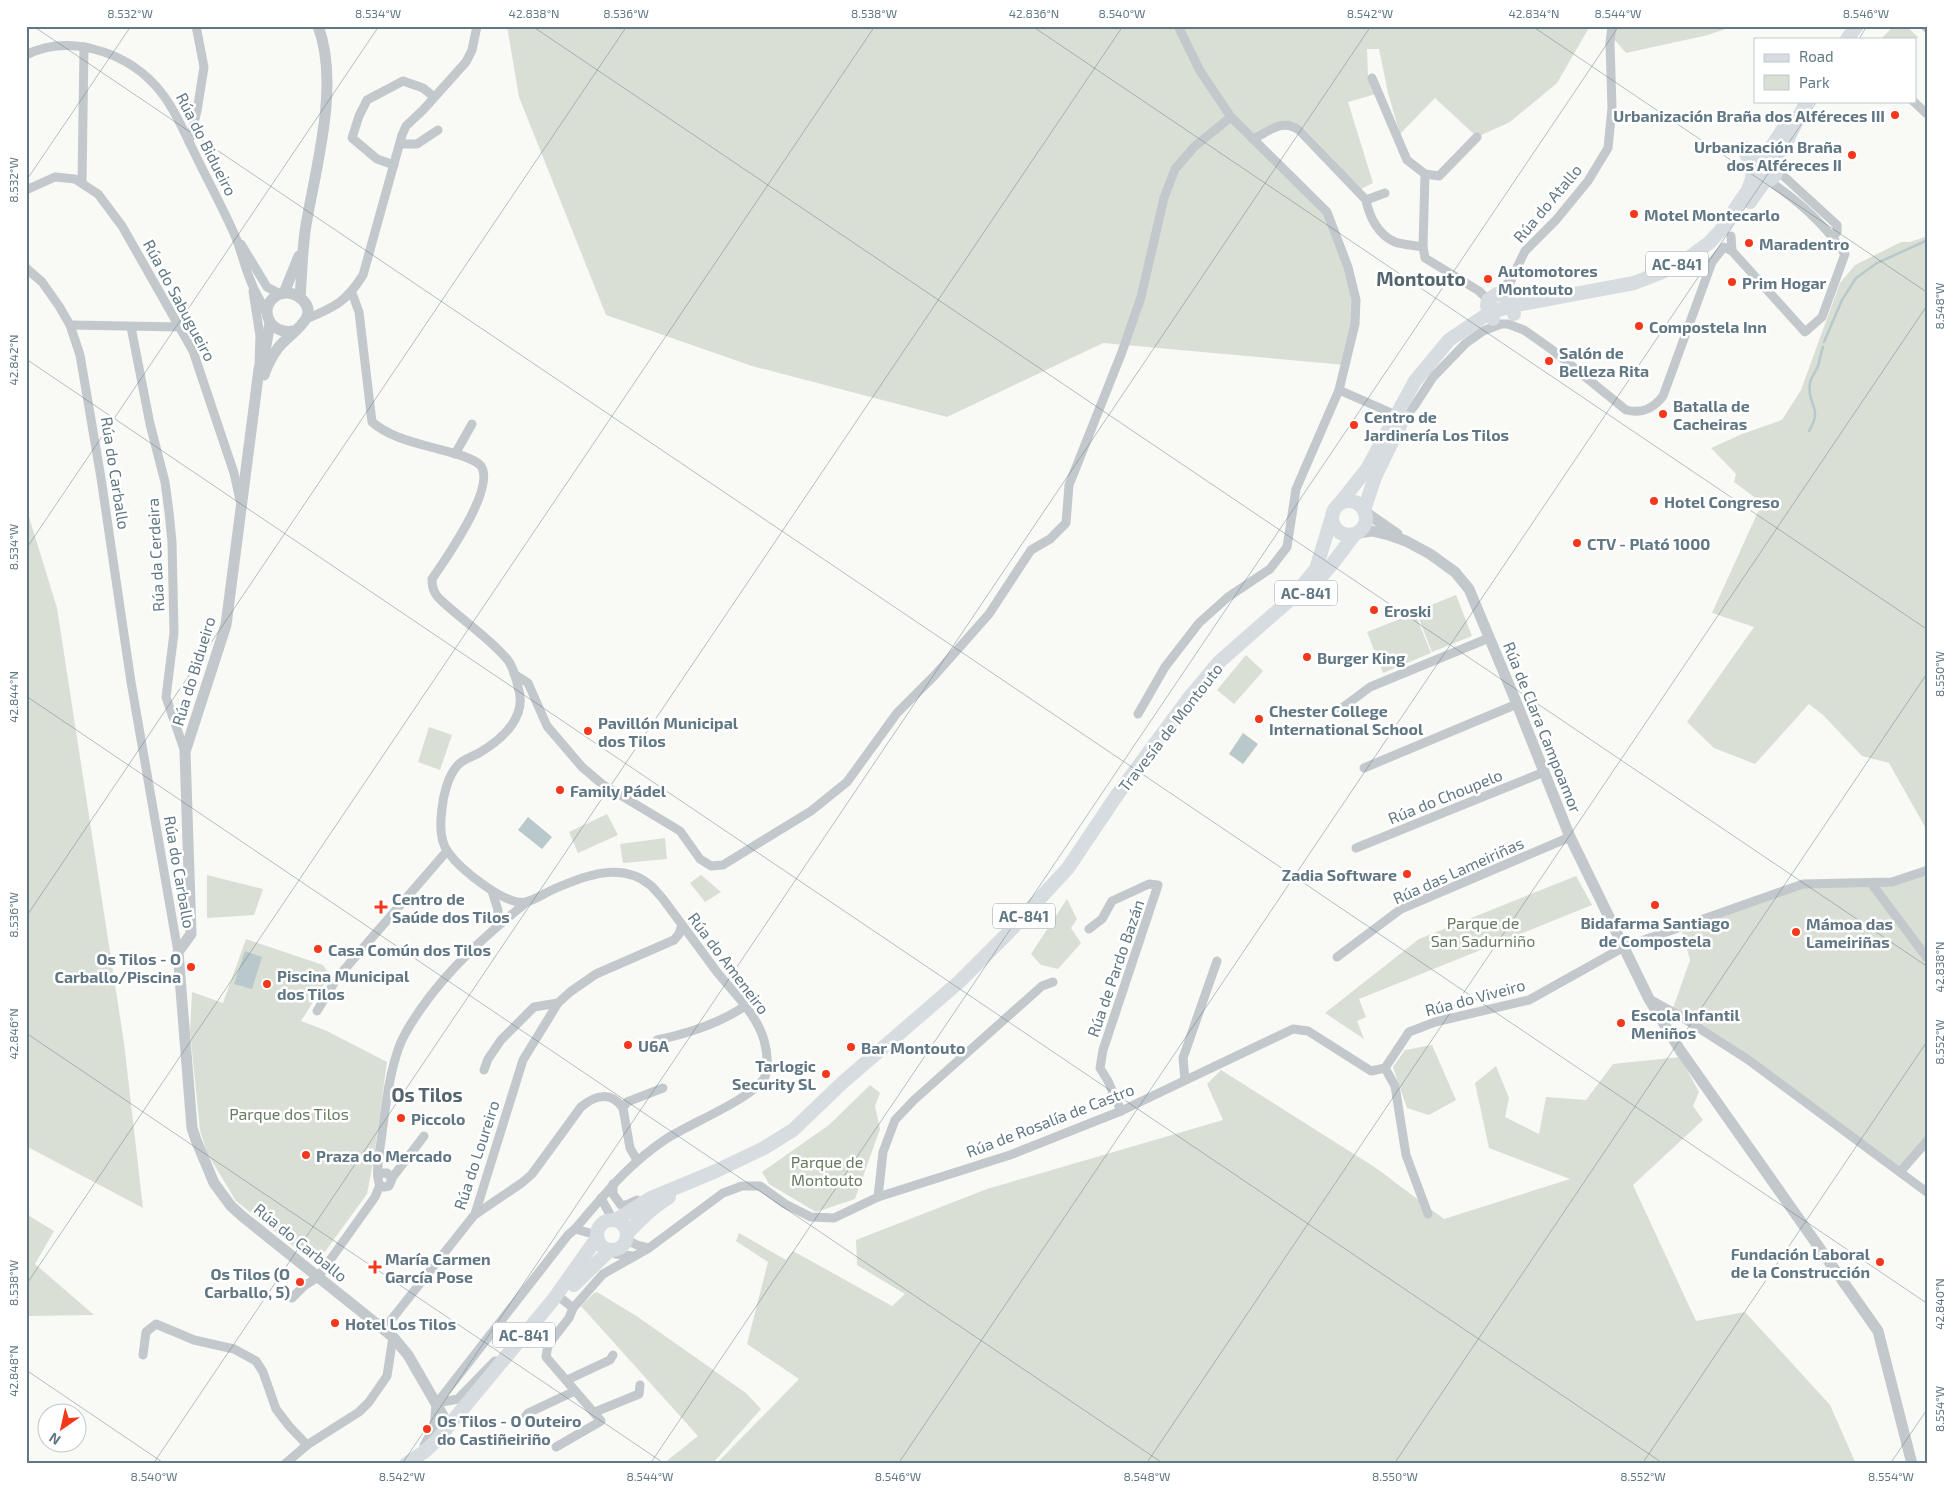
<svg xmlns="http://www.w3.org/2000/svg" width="1954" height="1490" viewBox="0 0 1954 1490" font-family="'Exo 2',sans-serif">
<rect width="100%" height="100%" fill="#f9f9f6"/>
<g fill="#d9dfd5">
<polygon points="507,26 1590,26 1557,83 1510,122 1477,137 1435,98 1400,134 1388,93 1379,49 1367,49 1368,76 1376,94 1348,102 1373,183 1361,189 1302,126 1284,121 1255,134 1326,216 1346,270 1353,302 1353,318 1345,365 1103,343 947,417 752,366 606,315 519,97"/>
<polygon points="1615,26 1734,26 1708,35 1626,53 1614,39"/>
<polygon points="1894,26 1906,26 1918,37 1915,40 1881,39"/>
<polygon points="1928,236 1928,832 1889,763 1862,756 1823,715 1809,704 1755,764 1714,748 1687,722 1754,627 1712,613 1762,503 1734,482 1736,474 1711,448 1742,434 1782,420 1801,390 1840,283 1855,265 1901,242 1910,242"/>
<polygon points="26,507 57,608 124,1043 143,1208 26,1146"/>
<polygon points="1456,595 1472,636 1432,652 1416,611"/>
<polygon points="1415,613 1431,653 1383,673 1367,632"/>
<polygon points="1246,655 1263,671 1234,704 1217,690"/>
<polygon points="429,727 452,735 440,770 418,762"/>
<polygon points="607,814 618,835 578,853 569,832"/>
<polygon points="665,838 667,859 623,863 620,844"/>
<polygon points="1928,870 1928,1140 1900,1172 1672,1011 1690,960 1681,928 1803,884 1871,883"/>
<polygon points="207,875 263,889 254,915 207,918"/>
<polygon points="701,875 721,892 705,902 690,883"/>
<polygon points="1576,876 1592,905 1359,999 1366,1017 1357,1021 1364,1039 1325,1013 1419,939"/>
<polygon points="1067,899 1077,919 1071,928 1081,943 1058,969 1041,965 1031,954"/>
<polygon points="246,939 323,965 330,975 301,1021 327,1031 387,1062 373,1163 367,1194 316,1264 236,1201 207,1153 200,1130 190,1031 192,992 223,1003"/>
<polygon points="1432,1045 1456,1100 1429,1115 1407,1108 1393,1067 1405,1050"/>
<polygon points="1680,1057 1699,1092 1693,1106 1703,1120 1633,1185 1696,1321 1745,1312 1830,1405 1856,1464 716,1464 799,1379 747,1344 768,1262 736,1241 739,1233 786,1260 793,1251 892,1306 905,1294 857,1265 856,1240 987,1189 1223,1120 1207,1084 1221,1070 1376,1168 1444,1219 1570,1179 1489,1148 1475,1083 1496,1066 1509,1098 1505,1117 1539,1134 1546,1097 1586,1100 1613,1064"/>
<polygon points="870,1085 880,1093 875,1106 880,1129 855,1199 816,1212 769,1184 762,1172 829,1125"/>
<polygon points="26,1214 54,1231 35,1264 94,1315 26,1316"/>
<polygon points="597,1292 638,1317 746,1393 761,1409 712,1464 663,1464 698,1436 581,1306 594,1293"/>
</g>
<g fill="#b8c8cb">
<polygon points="1243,733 1258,744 1243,764 1229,754"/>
<polygon points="528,817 552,837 542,849 518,830"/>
<polygon points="245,951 262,957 252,989 234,984"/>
</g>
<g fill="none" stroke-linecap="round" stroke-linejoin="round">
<g stroke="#b8c8cb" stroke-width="2.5">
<polyline points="1824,342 1842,300 1856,278 1877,263 1928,240"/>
<path d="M1809,431C1824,407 1806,405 1810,383C1811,377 1816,371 1818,366C1820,359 1821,353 1823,347"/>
</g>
<g stroke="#c2c8cb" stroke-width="9">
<polyline points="1925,26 1928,29"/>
<path d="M26,55C68,34 123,51 154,84C173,104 184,132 196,156C209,183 224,210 236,238C242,253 245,269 252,284C256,295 263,304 267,315"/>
<polyline points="1372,78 1407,160 1425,174 1423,247 1425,258 1479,291 1488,300"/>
<polyline points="1913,101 1928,115"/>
<path d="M1253,139C1270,131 1282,118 1299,130L1366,200C1369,216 1378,235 1395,242C1403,245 1414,245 1423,247"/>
<polyline points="189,142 197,111 204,67 196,26"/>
<polyline points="400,144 417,144 438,130"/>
<polyline points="394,165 377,159 352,138 359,116 367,100 403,81 423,88 434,97"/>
<polyline points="1777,170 1837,225 1837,232 1833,237"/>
<polyline points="1425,174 1439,176 1477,137"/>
<polyline points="82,182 84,47"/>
<polyline points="26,190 55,177 75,179 98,194 122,226 193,351 234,473 240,500"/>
<polyline points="1366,200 1385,193"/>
<polyline points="1731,236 1732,251"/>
<polyline points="241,244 267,287 280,294"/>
<polyline points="26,268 42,282 59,306 70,325 80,355 101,478 131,682 178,952"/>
<polyline points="1511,280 1525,251 1556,220 1588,181 1608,148 1612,108 1610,43 1612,26"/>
<polyline points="253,291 260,336 259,365"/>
<path d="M352,293L359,312L372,422C387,435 408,441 427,446C440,450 473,456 481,466C496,488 445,560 432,579C432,591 436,596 444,603C465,622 489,638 507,659C513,666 516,678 518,687C528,716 503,739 479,753C472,757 463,759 457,766C448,776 443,796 442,809C440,823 439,840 448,852C460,869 505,906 526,902C535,900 545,893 554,889C584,876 621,861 650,885C655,889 659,895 663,899C681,923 699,948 717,972C733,992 757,1015 764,1040C767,1051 770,1071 763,1080C747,1101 691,1123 666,1139C626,1166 606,1193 575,1229L568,1235L437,1403"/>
<polyline points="1497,294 1511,280 1507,296"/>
<path d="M306,319C335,307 346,302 363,275L402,135L406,126L423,110L466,62L472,50L477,26"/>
<polyline points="70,325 181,327"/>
<polyline points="131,327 150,424 165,482 169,512 172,542 174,633 166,697 185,752"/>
<polyline points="1339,390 1396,415"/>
<path d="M1404,418L1415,405L1433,377L1466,343L1483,331L1501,324H1508L1524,330L1551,349L1626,410C1642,414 1653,409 1663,396L1712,262L1724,247L1732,251L1805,332L1822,317L1845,254C1826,226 1797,200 1769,181"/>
<polyline points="455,454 472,424"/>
<polyline points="514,674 528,683 547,726 582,767 602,784 680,831 700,859 711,866 723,865 811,811 847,782 897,713 935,675 989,614 1031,550 1050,539 1066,523 1069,485 1122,352 1141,297 1164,198 1175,169 1195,146 1231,117"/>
<polyline points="1138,714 1165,667 1199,623 1228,597 1270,569 1287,547 1296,489 1339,390 1355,324 1356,300 1348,267 1327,212 1231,117 1200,71 1178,26"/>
<polyline points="1334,714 1370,687 1489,638"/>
<polyline points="1364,768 1517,704"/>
<polyline points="1356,848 1544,772"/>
<polyline points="1871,883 1928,959"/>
<polyline points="492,891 498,910 496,927"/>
<polyline points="1089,929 1102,919 1112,901 1149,884 1158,885 1103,1050 1100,1068 1108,1081 1121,1111"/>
<polyline points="1337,957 1401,909 1570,837"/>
<polyline points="1649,999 1680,1016 1747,1059 1928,1193"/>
<polyline points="317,1011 337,978 447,851"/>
<path d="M657,1040C686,1034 720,1023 745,1006"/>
<polyline points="1385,1068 1395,1086 1406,1155 1428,1214"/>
<polyline points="484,1070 488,1059 501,1040 534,1007 558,1003"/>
<polyline points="1185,1080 1183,1058 1217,961"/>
<polyline points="637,1160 630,1148 623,1108 627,1102 663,1088"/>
<polyline points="1900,1172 1928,1140"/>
<polyline points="378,1176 382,1173 387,1173 392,1179 389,1186 384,1187 380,1185"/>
<polyline points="392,1178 424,1136"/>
<polyline points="613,1184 613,1194 621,1205 626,1205 637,1200"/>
<polyline points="878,1197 883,1152 895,1120 914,1100 1042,986 1053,982"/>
<polyline points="601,1198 613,1220"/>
<path d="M476,1214L523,1182L532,1174L581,1107C595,1095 611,1091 623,1108"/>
<polyline points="575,1229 597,1235"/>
<polyline points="627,1240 637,1245 649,1248"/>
<polyline points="616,1254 633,1256"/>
<path d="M292,1298L304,1286L318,1277L375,1197L380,1185C374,1176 381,1145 382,1133C386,1104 389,1075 399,1047C404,1033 412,1022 420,1010C449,968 487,934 527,902"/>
<polyline points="573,1308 603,1274 649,1248 723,1193 742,1186 760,1186 785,1204 811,1217 834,1218 878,1197 1010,1155 1121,1111 1293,1029 1308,1031 1371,1071 1385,1068 1409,1032 1435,1022 1529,1000 1624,947 1803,884 1892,882 1928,870"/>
<polyline points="384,1329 475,1214 523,1060 558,1003 570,992 596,974 674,940 679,934 682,925"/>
<polyline points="143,1355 146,1332 156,1324 194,1340 234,1349 256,1361 263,1372 276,1409 289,1426 307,1445"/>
<polyline points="567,1380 610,1360 613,1355"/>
<polyline points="437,1403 458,1399 495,1361"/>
<polyline points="595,1412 639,1394 640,1385"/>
<polyline points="524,1418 528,1413 575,1391"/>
<polyline points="556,1447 601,1421 546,1357 548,1345 569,1318 573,1308 562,1299"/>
<polyline points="285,1464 307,1445 359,1412 369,1402 387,1376 393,1337"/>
</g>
<g stroke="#c2c8cb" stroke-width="11">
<polyline points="284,293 299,256"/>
<path d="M300,298C302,274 302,249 306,225C316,166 340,84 318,26"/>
<polyline points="270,323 264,356 259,369 226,625 185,752 191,934 178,952 192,1128 196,1140 214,1183 231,1206 242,1216 393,1337 408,1355 442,1414 445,1421 444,1434"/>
<path d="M264,375C267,366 272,356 278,348C288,334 325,316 299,297C294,293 286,292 280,294C256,304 268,336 294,331"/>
<polyline points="1365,512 1397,534"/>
<polyline points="1358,533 1372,531 1389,535 1406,541 1430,554 1455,572 1469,589 1517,704 1570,837 1649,999 1680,1050 1878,1331 1912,1464"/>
<polyline points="425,1446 435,1428 437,1405"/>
</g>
<g stroke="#d6dcdf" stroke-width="14">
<polyline points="1847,39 1857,26"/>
<polyline points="1743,147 1751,164"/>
<circle cx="1764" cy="168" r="13"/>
<polyline points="1766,155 1789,120"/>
<polyline points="1776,162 1807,101"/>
<polyline points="1750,202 1764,182"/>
<polyline points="1493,319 1487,306 1488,300 1497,294 1507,296 1514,314"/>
<circle cx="1349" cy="518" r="17"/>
<polyline points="1339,504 1367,469 1415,381 1449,340 1489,313 1511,306 1634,283 1660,273 1686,260 1709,243 1721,230 1748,190 1753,176"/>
<polyline points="1364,510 1375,477 1404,417"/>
<polyline points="1315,584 1333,563 1354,535"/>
<circle cx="612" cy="1235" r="15"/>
<polyline points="616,1220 651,1198 716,1171 764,1148 793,1130 842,1083 959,982 1008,933 1068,868 1117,795 1189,698 1219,662 1292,598 1316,569 1331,520"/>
<path d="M627,1234C640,1219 653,1207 669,1197"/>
<polyline points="574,1285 610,1250"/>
<polyline points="406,1464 424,1452 436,1441 553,1300 597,1238"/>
</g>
</g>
<path fill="none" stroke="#617884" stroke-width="1" stroke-opacity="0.45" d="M33,26L1928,1304M532,26L1928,967M1032,26L1928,630M1532,26L1928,293M1859,39L1867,26M26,181L131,26M26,359L1664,1464M26,549L379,26M26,696L1164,1464M26,917L627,26M26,1033L665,1464M26,1285L875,26M26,1370L165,1464M153,1464L1123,26M402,1464L1371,26M650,1464L1619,26M898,1464L1817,101M1146,1464L1928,304M1394,1464L1928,672M1642,1464L1928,1040M1890,1464L1928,1408"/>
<g fill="#f4381b" stroke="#fff" stroke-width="2">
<circle cx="1895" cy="115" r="5"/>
<circle cx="1852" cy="155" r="5"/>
<circle cx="1634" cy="214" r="5"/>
<circle cx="1749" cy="243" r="5"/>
<circle cx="1488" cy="279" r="5"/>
<circle cx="1732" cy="282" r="5"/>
<circle cx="1639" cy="326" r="5"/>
<circle cx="1549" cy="361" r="5"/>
<circle cx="1663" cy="414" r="5"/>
<circle cx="1354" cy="425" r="5"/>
<circle cx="1654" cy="501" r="5"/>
<circle cx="1577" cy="543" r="5"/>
<circle cx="1374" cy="610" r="5"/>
<circle cx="1307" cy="657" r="5"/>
<circle cx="1259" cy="719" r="5"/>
<circle cx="588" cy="731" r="5"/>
<circle cx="560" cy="790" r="5"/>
<circle cx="1407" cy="874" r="5"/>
<circle cx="1655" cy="905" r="5"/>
<path d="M378.5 899.5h5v5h5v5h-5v5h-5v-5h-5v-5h5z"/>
<circle cx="1796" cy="932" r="5"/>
<circle cx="318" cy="949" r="5"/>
<circle cx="191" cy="967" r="5"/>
<circle cx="267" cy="984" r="5"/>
<circle cx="1621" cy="1023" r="5"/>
<circle cx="628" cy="1045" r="5"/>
<circle cx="851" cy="1047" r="5"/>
<circle cx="826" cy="1074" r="5"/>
<circle cx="401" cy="1118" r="5"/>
<circle cx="306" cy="1155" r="5"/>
<circle cx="1880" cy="1262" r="5"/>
<path d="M372.5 1259.5h5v5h5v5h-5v5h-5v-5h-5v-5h5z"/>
<circle cx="300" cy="1282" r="5"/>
<circle cx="335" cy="1323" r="5"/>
<circle cx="427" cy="1429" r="5"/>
</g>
<g text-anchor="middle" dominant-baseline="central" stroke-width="5" stroke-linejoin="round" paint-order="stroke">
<g fill="#fff" stroke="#90a0a9" stroke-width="1">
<rect x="1646" y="251.5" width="62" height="25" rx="4"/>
<rect x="1275" y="580.5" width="62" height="25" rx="4"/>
<rect x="993" y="903.5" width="62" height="25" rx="4"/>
<rect x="493" y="1322.5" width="62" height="25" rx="4"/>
</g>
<g font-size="15" font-weight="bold" fill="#617884">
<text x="1677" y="264">AC-841</text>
<text x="1306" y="593">AC-841</text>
<text x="1024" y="916">AC-841</text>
<text x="524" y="1335">AC-841</text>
</g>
<g font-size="16" font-weight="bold" fill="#617884" stroke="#fff" text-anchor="start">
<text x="1885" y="115" text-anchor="end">Urbanización Braña dos Alféreces III</text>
<text x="1842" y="146" text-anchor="end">Urbanización Braña<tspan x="1842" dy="18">dos Alféreces II</tspan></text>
<text x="1644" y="214">Motel Montecarlo</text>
<text x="1759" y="243">Maradentro</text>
<text x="1498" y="270">Automotores<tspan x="1498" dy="18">Montouto</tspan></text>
<text x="1742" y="282">Prim Hogar</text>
<text x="1649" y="326">Compostela Inn</text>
<text x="1559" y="352">Salón de<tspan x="1559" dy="18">Belleza Rita</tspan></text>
<text x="1673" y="405">Batalla de<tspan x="1673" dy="18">Cacheiras</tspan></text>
<text x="1364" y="416">Centro de<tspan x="1364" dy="18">Jardinería Los Tilos</tspan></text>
<text x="1664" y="501">Hotel Congreso</text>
<text x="1587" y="543">CTV - Plató 1000</text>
<text x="1384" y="610">Eroski</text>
<text x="1317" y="657">Burger King</text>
<text x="1269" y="710">Chester College<tspan x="1269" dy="18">International School</tspan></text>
<text x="598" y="722">Pavillón Municipal<tspan x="598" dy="18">dos Tilos</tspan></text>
<text x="570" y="790">Family Pádel</text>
<text x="1397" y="874" text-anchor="end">Zadia Software</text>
<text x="392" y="898">Centro de<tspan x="392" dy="18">Saúde dos Tilos</tspan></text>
<text x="1655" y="922" text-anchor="middle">Bidafarma Santiago<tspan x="1655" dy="18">de Compostela</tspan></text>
<text x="1806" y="923">Mámoa das<tspan x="1806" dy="18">Lameiriñas</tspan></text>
<text x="328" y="949">Casa Común dos Tilos</text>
<text x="181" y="958" text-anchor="end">Os Tilos - O<tspan x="181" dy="18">Carballo/Piscina</tspan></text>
<text x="277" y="975">Piscina Municipal<tspan x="277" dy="18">dos Tilos</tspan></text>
<text x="1631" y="1014">Escola Infantil<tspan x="1631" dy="18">Meniños</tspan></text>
<text x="638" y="1045">U6A</text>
<text x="861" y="1047">Bar Montouto</text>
<text x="816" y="1065" text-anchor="end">Tarlogic<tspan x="816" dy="18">Security SL</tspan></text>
<text x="411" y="1118">Piccolo</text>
<text x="316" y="1155">Praza do Mercado</text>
<text x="1870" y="1253" text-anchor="end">Fundación Laboral<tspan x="1870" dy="18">de la Construcción</tspan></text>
<text x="385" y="1258">María Carmen<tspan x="385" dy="18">García Pose</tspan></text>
<text x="290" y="1273" text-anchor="end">Os Tilos (O<tspan x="290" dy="18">Carballo, 5)</tspan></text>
<text x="345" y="1323">Hotel Los Tilos</text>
<text x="437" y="1420">Os Tilos - O Outeiro<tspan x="437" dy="18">do Castiñeiriño</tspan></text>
</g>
<g font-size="16" fill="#617884" stroke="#fff">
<text transform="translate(207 144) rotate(63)">Rúa do Bidueiro</text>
<text transform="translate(1547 203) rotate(-50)">Rúa do Atallo</text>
<text transform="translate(180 300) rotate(62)">Rúa do Sabugueiro</text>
<text transform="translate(116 473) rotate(81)">Rúa do Carballo</text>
<text transform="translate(155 555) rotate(-93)">Rúa da Cerdeira</text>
<text transform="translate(193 671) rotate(-73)">Rúa do Bidueiro</text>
<text transform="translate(1170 727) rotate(-52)">Travesía de Montouto</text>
<text transform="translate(1543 727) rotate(68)">Rúa de Clara Campoamor</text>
<text transform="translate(1445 796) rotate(-22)">Rúa do Choupelo</text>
<text transform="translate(1458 870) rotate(-24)">Rúa das Lameiriñas</text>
<text transform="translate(180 872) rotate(80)">Rúa do Carballo</text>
<text transform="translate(729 963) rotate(53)">Rúa do Ameneiro</text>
<text transform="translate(1115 968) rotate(-71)">Rúa de Pardo Bazán</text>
<text transform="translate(1475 997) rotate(-15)">Rúa do Viveiro</text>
<text transform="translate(1050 1120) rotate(-21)">Rúa de Rosalía de Castro</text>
<text transform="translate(476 1155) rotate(-72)">Rúa do Loureiro</text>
<text transform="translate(301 1242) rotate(39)">Rúa do Carballo</text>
</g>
<g font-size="16" fill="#687b61" stroke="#fff">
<text x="1483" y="922">Parque de<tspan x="1483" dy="18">San Sadurniño</tspan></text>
<text x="289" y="1113">Parque dos Tilos</text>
<text x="827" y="1161">Parque de<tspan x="827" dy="18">Montouto</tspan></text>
</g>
<g font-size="19" font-weight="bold" fill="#54656e" stroke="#fff">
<text x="1421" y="278">Montouto</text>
<text x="427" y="1094">Os Tilos</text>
</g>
</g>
<rect width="1954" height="1490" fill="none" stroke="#ffffff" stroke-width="55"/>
<rect x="1754" y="38" width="162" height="65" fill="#ffffff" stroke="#c0c9ce"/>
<rect x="1764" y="54" width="25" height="8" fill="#d6dcdf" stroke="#c0c9ce"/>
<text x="1799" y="62" font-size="15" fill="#617884">Road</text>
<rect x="1764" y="75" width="25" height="15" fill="#d9dfd5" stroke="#c0c9ce"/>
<text x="1799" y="88" font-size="15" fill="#617884">Park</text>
<g transform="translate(62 1428) rotate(214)"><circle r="24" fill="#ffffff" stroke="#c0c9ce"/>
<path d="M0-4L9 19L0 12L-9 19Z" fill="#f4381b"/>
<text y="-8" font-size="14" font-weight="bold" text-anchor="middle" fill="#617884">N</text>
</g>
<rect x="28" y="28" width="1898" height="1434" fill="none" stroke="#617884" stroke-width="2"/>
<g font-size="12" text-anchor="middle" fill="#617884">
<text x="130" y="18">8.532°W</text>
<text x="378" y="18">8.534°W</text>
<text x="534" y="18">42.838°N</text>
<text x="626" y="18">8.536°W</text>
<text x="874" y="18">8.538°W</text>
<text x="1034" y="18">42.836°N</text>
<text x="1122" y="18">8.540°W</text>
<text x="1370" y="18">8.542°W</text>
<text x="1534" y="18">42.834°N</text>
<text x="1618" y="18">8.544°W</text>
<text x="1866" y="18">8.546°W</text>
<text transform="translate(14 180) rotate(-90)" y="4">8.532°W</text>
<text transform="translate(1940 306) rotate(-90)" y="4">8.548°W</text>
<text transform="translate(14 360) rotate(-90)" y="4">42.842°N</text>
<text transform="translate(14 547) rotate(-90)" y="4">8.534°W</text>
<text transform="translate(1940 674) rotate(-90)" y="4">8.550°W</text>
<text transform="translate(14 697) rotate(-90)" y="4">42.844°N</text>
<text transform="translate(14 915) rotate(-90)" y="4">8.536°W</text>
<text transform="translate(1940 967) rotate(-90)" y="4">42.838°N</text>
<text transform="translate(14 1034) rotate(-90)" y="4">42.846°N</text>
<text transform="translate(1940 1042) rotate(-90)" y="4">8.552°W</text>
<text transform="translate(14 1283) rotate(-90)" y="4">8.538°W</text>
<text transform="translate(1940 1304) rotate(-90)" y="4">42.840°N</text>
<text transform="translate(14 1371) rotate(-90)" y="4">42.848°N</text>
<text transform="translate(1940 1409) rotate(-90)" y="4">8.554°W</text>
<text x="154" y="1481">8.540°W</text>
<text x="402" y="1481">8.542°W</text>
<text x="650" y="1481">8.544°W</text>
<text x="898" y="1481">8.546°W</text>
<text x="1147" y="1481">8.548°W</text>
<text x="1395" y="1481">8.550°W</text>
<text x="1643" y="1481">8.552°W</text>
<text x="1891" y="1481">8.554°W</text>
</g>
</svg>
